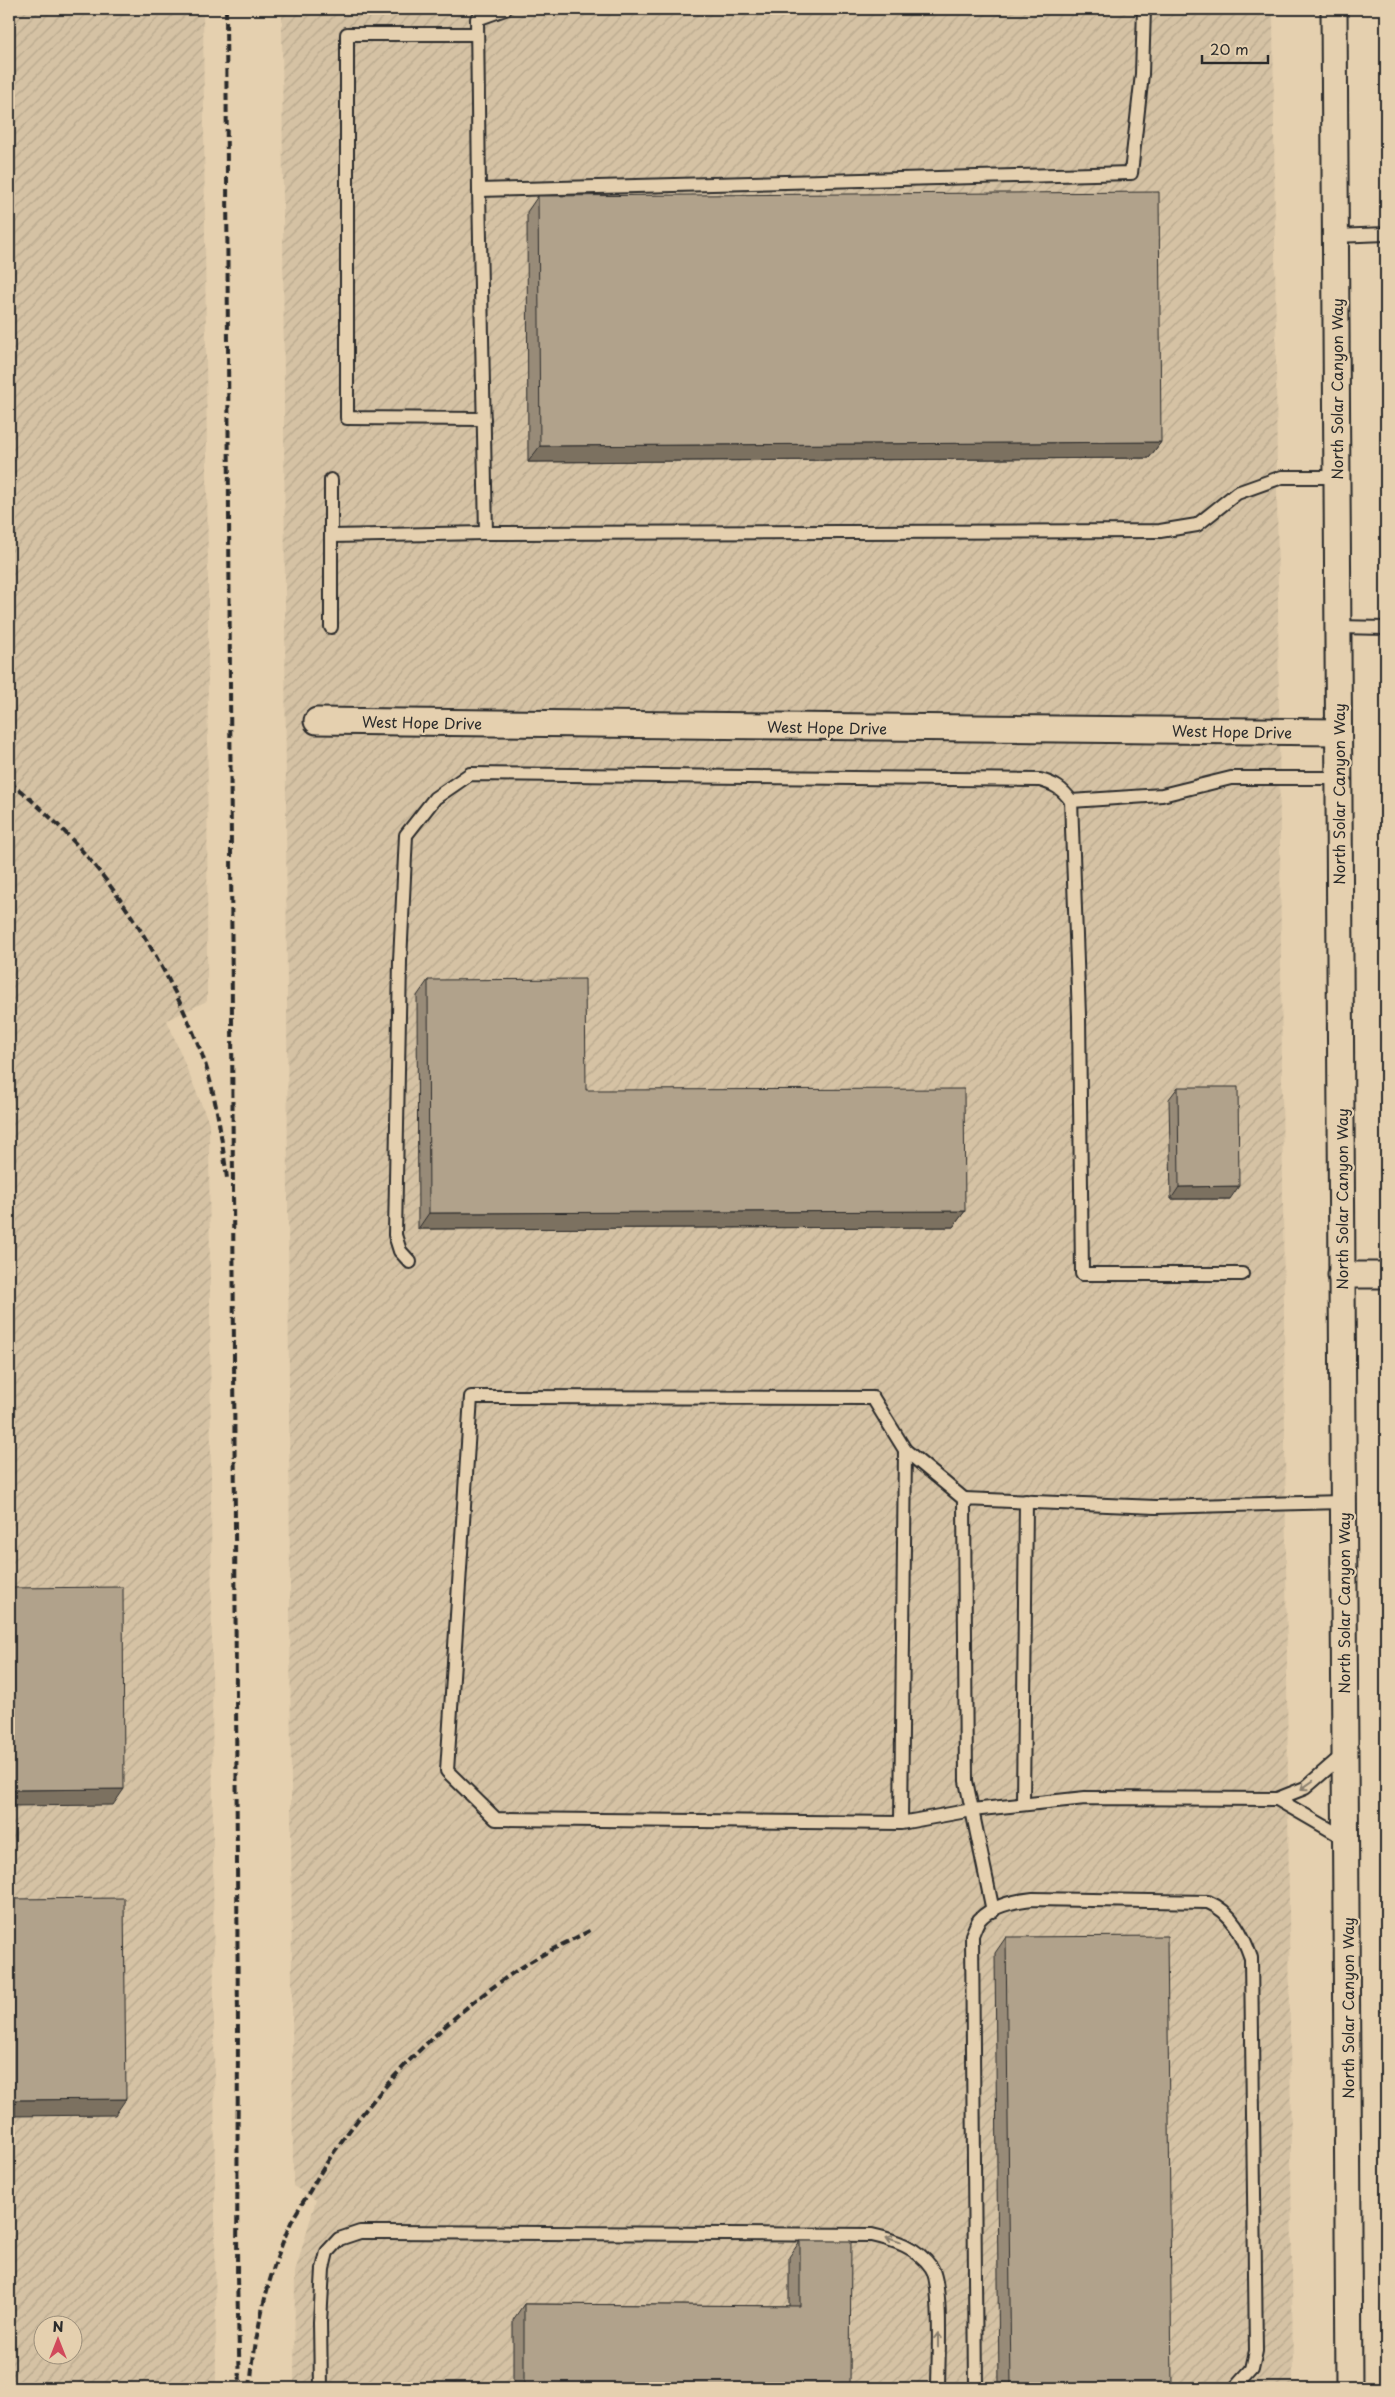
<svg xmlns="http://www.w3.org/2000/svg" width="1395" height="2397" viewBox="0 0 1395 2397" font-family="'Playpen Sans',sans-serif">
<defs>
<pattern id="industrial-furrows" width="10" height="10" patternUnits="userSpaceOnUse" patternTransform="scale(1.25)"><rect width="10" height="10" fill="#d5c2a4"/><path d="M-1 1l2-2M0 10L10 0M9 11l2-2" fill="none" stroke="#b7a78d"/></pattern>
</defs>
<rect width="100%" height="100%" fill="#e5d0af"/>
<filter id="ink" filterUnits="userSpaceOnUse"><feTurbulence type="fractalNoise" baseFrequency=".02" numOctaves="2"/><feDisplacementMap in="SourceGraphic" scale="10" xChannelSelector="R" yChannelSelector="G"/><feConvolveMatrix kernelMatrix="1 2 1 2 8 2 1 2 1" color-interpolation-filters="sRGB"/></filter>
<g filter="url(#ink)">
<g fill="url(#industrial-furrows)" fill-rule="evenodd">
<path d="M9,9H203L208,583L207,1001L167,1020L209,1123L216,2388H9ZM42,2324H72V2354H42Z"/>
<polygon points="282,9 1273,9 1293,2388 294,2388 295,2272 316,2200 293,2186"/>
</g>
<g fill="none" stroke-linecap="round" stroke-linejoin="round">
<defs>
<g id="service">
<polyline points="505,9 477,19 479,190 1131,173 1142,74 1144,9"/>
<polyline points="477,34 347,34 347,418 484,419"/>
<polyline points="479,190 486,533 1160,531 1197,525 1237,493 1282,477 1336,477"/>
<polyline points="1335,236 1386,234"/>
<polyline points="331,480 331,627"/>
<polyline points="331,536 486,533"/>
<polyline points="1337,627 1386,628"/>
<polyline points="1071,801 1162,795 1231,778 1338,778"/>
<path d="M410,1262L400,1251L395,1235L400,961L406,835L435,798L470,774L1040,780C1054,784 1062,788 1071,801L1079,1016L1082,1274H1242"/>
<polyline points="905,1450 964,1499"/>
<polyline points="1344,1754 1305,1788 1277,1799 1346,1839"/>
<polyline points="1023,1804 1026,1501"/>
<polyline points="901,1823 905,1450 873,1398 471,1397 447,1771 496,1819 901,1823 972,1810 1085,1798 1277,1799"/>
<polyline points="993,1911 966,1781 964,1499 1156,1507 1342,1502"/>
<path d="M321,2388L320,2322L323,2269L327,2252L339,2239L360,2232H384L872,2235C894,2240 917,2247 931,2267C943,2283 938,2365 938,2388"/>
<path d="M976,2388L972,1935C974,1931 976,1924 979,1920C992,1905 1015,1901 1033,1899L1208,1902C1232,1912 1243,1935 1251,1958L1256,2351L1252,2369L1235,2388"/>
</g>
<g id="minor">
<polyline points="1334,9 1349,2388"/>
<polyline points="317,721 1338,732"/>
<polyline points="1341,1275 1386,1275"/>
</g>
</defs>
<use href="#service" stroke="#2b2b2b" stroke-width="16"/>
<use href="#minor" stroke="#2b2b2b" stroke-width="29"/>
<use href="#service" stroke="#e5d0af" stroke-width="12"/>
<use href="#minor" stroke="#e5d0af" stroke-width="25"/>
<g stroke="#2b2b2b" stroke-width="4" stroke-dasharray="8 4" stroke-linecap="butt">
<polyline points="226,9 238,2031 237,2278 240,2388"/>
<path d="M9,782C96,848 160,948 200,1049C216,1091 221,1135 227,1178"/>
<path d="M250,2388C255,2333 267,2278 289,2227C295,2213 305,2200 312,2187C362,2100 454,2005 542,1955C558,1946 576,1938 593,1929"/>
</g>
</g>
<g fill="#988b78" stroke="#2b2b2b">
<polygon points="538,196 1161,442 1149,458 528,462 527,212"/>
<polygon points="428,980 586,1090 965,1211 953,1227 418,1229 417,996"/>
<polygon points="1178,1087 1230,1199 1171,1199 1169,1099"/>
<polygon points="1006,1937 1172,2387 1171,2388 999,2388 995,1953"/>
<polygon points="800,2241 850,2388 513,2388 513,2320 524,2304 789,2306 789,2257"/>
</g>
<g fill="#7c7161" stroke="#2b2b2b">
<polygon points="1161,442 1149,458 528,462 540,446"/>
<polygon points="1239,1186 1230,1199 1171,1199 1179,1187"/>
<polygon points="965,1211 953,1227 418,1229 429,1213"/>
<polygon points="124,1789 113,1805 9,1806 9,1790"/>
<polygon points="126,2099 115,2115 9,2116 9,2100"/>
<polygon points="1172,2387 1171,2388 1053,2388"/>
</g>
<g fill="#b1a28b" stroke="#2b2b2b">
<polygon points="1159,192 1161,442 540,446 538,196"/>
<polygon points="585,979 586,1090 964,1089 965,1211 429,1213 428,980"/>
<polygon points="1178,1087 1238,1087 1239,1186 1179,1187"/>
<polygon points="123,1587 124,1789 9,1790 9,1588"/>
<polygon points="124,1898 126,2099 9,2100 9,1899"/>
<polygon points="1167,1936 1172,2387 1011,2388 1006,1937"/>
<polygon points="800,2241 851,2241 850,2388 524,2388 524,2304 800,2306"/>
</g>
<defs><path id="oneway-shaft" d="M-6 0H5M1.5-3L5.5 0L1.5 3" fill="none" stroke-width="1.6" stroke-linecap="round" stroke-linejoin="round" transform="scale(1.25)"/></defs>
<g stroke="#887e6d">
<use href="#oneway-shaft" transform="translate(1307 1785) rotate(145)"/>
<use href="#oneway-shaft" transform="translate(893 2240) rotate(-162)"/>
<use href="#oneway-shaft" transform="translate(938 2340) rotate(-90)"/>
</g>
</g>
<g text-anchor="middle" dominant-baseline="central" stroke-width="4.5" stroke-linejoin="round" paint-order="stroke">
<g font-size="15" fill="#2b2b2b" stroke="#e5d0af">
<text transform="translate(1336 389) rotate(-90)">North Solar Canyon Way</text>
<text transform="translate(422 722) rotate(1)">West Hope Drive</text>
<text transform="translate(827 727) rotate(1)">West Hope Drive</text>
<text transform="translate(1232 731) rotate(1)">West Hope Drive</text>
<text transform="translate(1338 794) rotate(-90)">North Solar Canyon Way</text>
<text transform="translate(1341 1199) rotate(-90)">North Solar Canyon Way</text>
<text transform="translate(1343 1603) rotate(-90)">North Solar Canyon Way</text>
<text transform="translate(1347 2008) rotate(-90)">North Solar Canyon Way</text>
</g>
</g>
<rect width="1395" height="2397" fill="none" stroke="#e5d0af" stroke-width="30"/>
<rect x="15" y="15" width="1365" height="2367" fill="none" stroke="#2b2b2b" stroke-width="2" filter="url(#ink)"/>
<g transform="translate(58 2340)"><circle r="24" fill="#e5d0af" stroke="#9b8e7a"/>
<path d="M0-4L9 19L0 12L-9 19Z" fill="#d1495b"/>
<text y="-8" font-size="14" font-weight="bold" text-anchor="middle" fill="#2b2b2b">N</text>
</g>
<path d="M1202 55v8h66v-8" fill="none" stroke="#2b2b2b" stroke-width="2.5"/>
<text x="1210" y="55" font-size="15" fill="#2b2b2b" stroke="#e5d0af" stroke-width="4" paint-order="stroke">20 m</text>
</svg>
